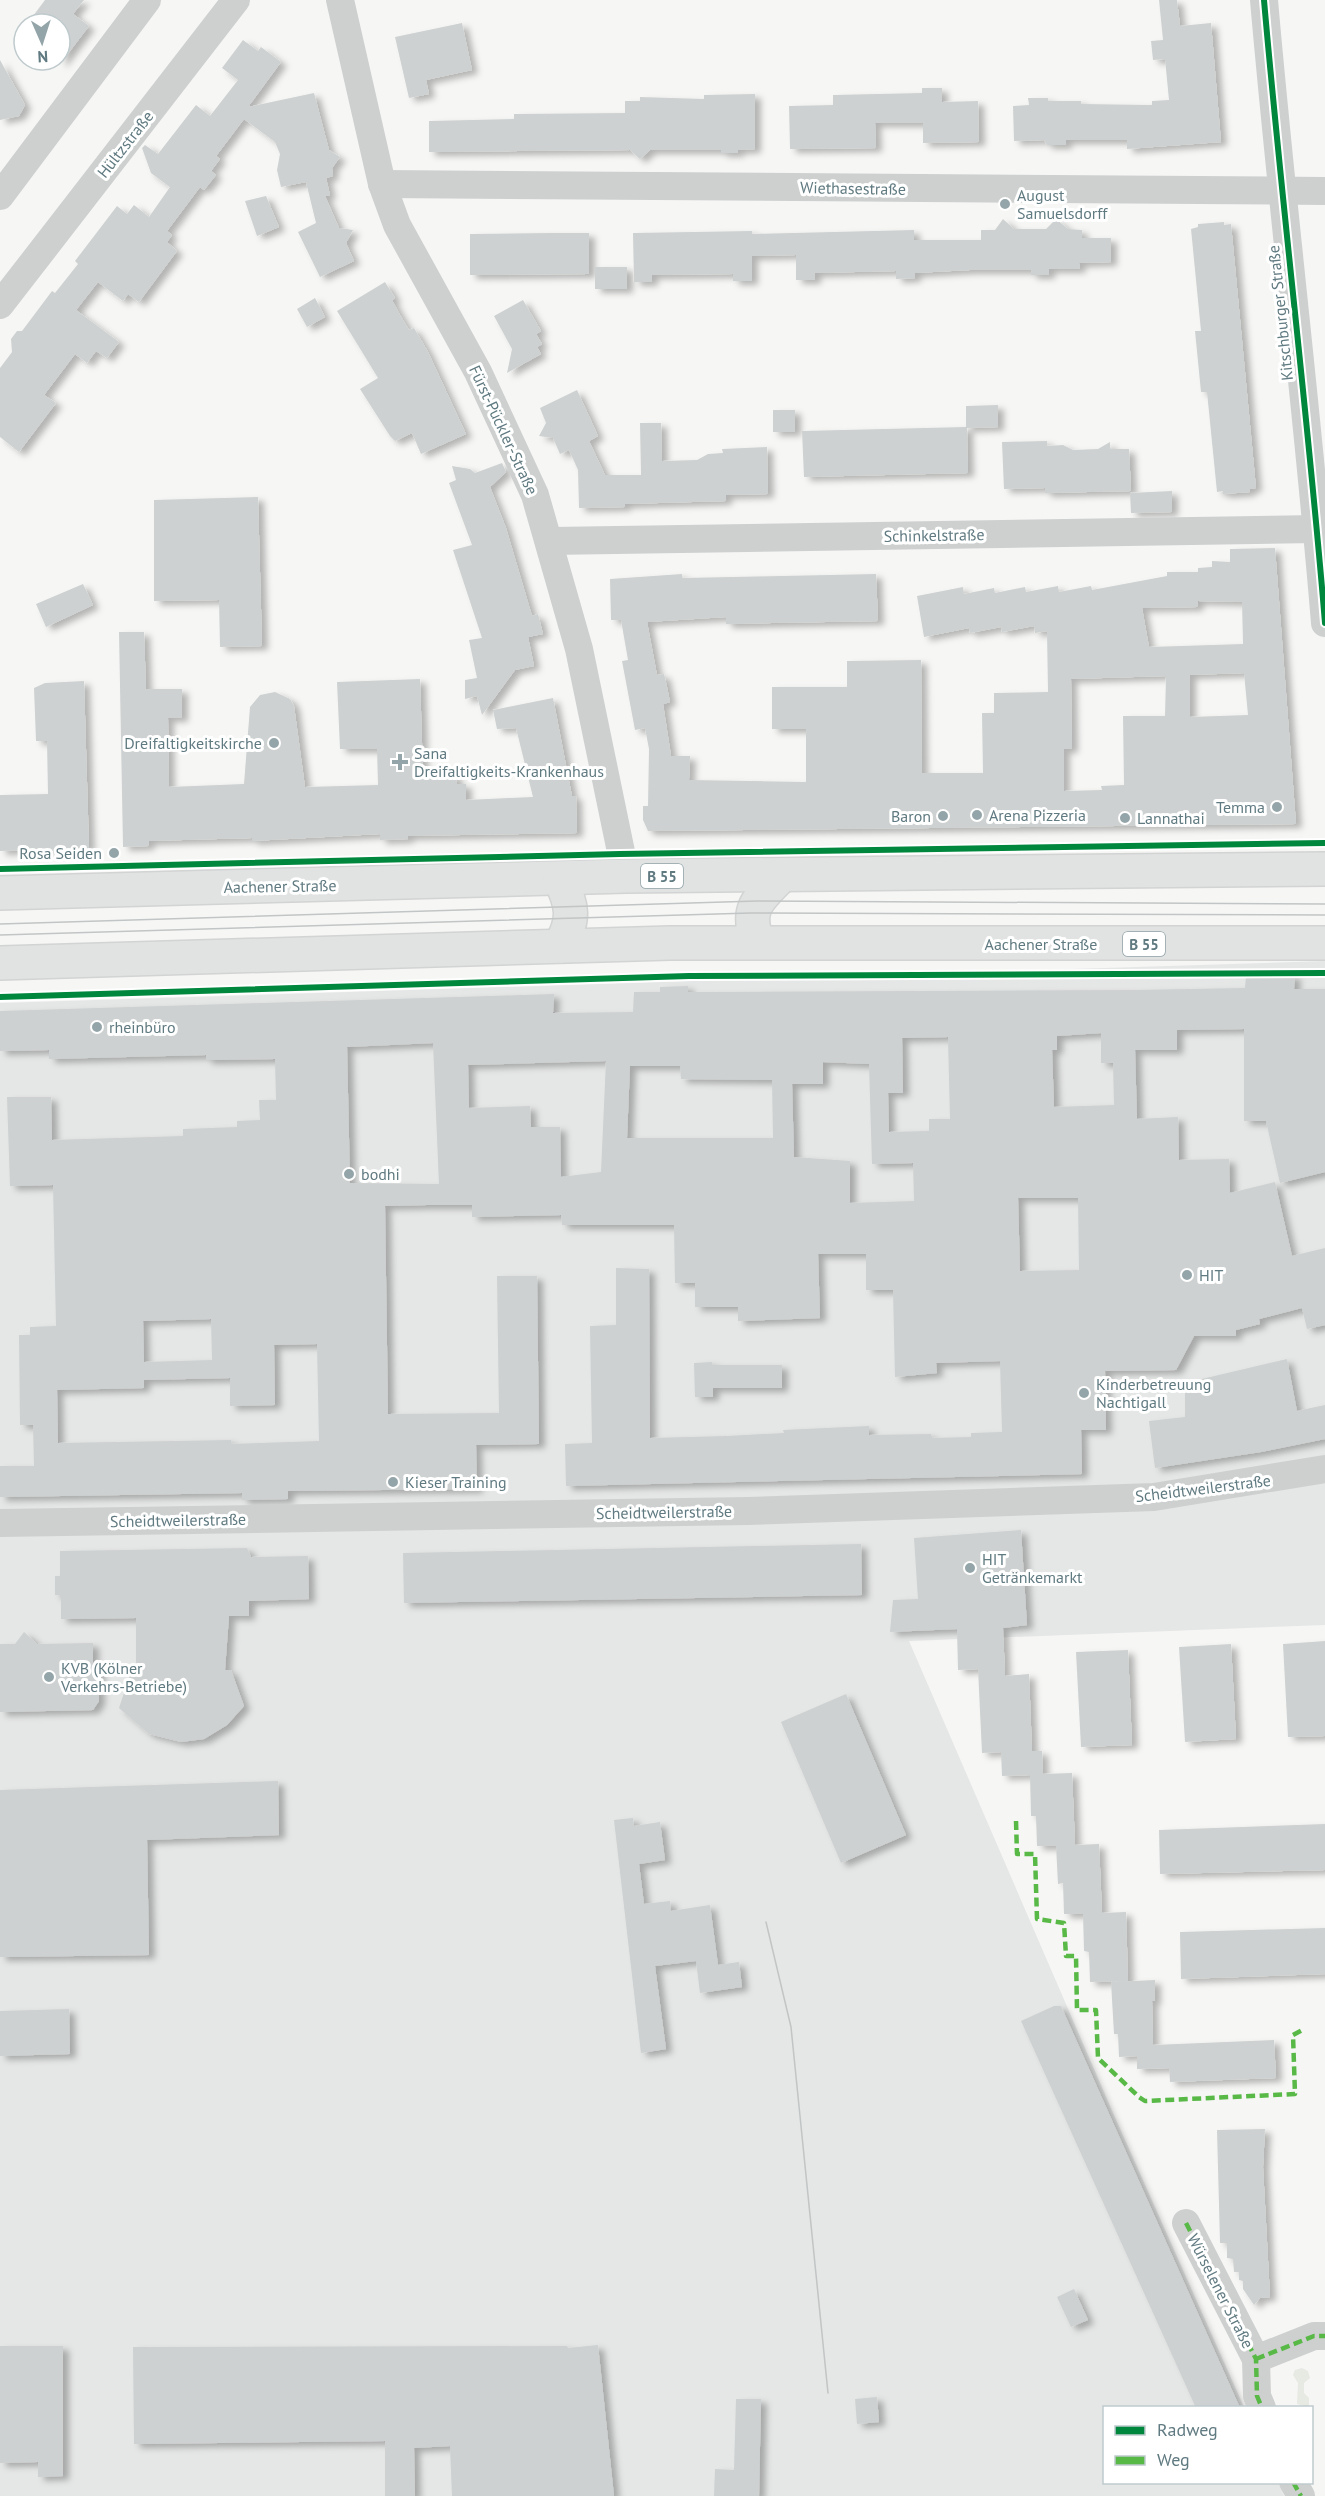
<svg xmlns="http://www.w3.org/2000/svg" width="1325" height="2496" viewBox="0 0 1325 2496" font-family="'PT Sans',sans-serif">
<defs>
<filter id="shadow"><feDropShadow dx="6" dy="4" stdDeviation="3" flood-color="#0004"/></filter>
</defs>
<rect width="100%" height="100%" fill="#f6f6f5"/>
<polygon fill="#e5e6e6" points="1325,961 1325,1625 909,1641 1114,2115 1244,2407 1104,2408 1104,2482 1278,2483 1284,2496 0,2496 0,1003"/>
<polygon fill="#e7e9e3" points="1302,2368 1308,2371 1310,2378 1304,2383 1304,2393 1309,2398 1309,2407 1297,2404 1298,2383 1293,2375 1295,2370"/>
<g fill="#ced1d1" fill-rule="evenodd" filter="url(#shadow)">
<polygon points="45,0 84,0 73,14 89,26 60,64 60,24 27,24"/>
<polygon points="1159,0 1177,0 1180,26 1211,23 1221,142 1127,149 1127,140 1066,140 1066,145 1047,145 1044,140 1014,141 1013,106 1029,105 1028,98 1048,98 1048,101 1081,101 1081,104 1152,105 1152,101 1169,100 1165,59 1153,60 1151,41 1163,40"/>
<polygon points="462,23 472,70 426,80 429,94 409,98 395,37"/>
<polygon points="243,40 258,51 261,47 281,62 248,107 314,93 329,150 340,157 332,168 333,176 326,178 330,195 325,196 339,228 353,230 346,243 354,261 320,277 298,232 316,223 306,182 281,187 277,170 280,154 275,142 244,119 216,156 220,159 211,171 216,175 204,190 200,187 167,231 172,235 167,242 177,251 139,302 128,294 123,301 98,282 76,310 119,342 107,358 96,351 87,363 75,354 44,395 56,403 19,452 0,437 0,368 12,352 11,339 17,331 22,331 52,291 55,293 78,264 75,261 117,206 127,214 134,205 149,217 170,187 151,173 142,148 145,145 158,154 196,105 210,116 238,80 222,68"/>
<polygon points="0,60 25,105 19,116 0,120"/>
<polygon points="922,88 942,88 942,102 978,101 979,142 923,143 923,123 875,123 876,148 790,149 789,106 833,105 833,95 922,93"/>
<polygon points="755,94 755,149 738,150 738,153 721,153 721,150 650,150 640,159 630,150 429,152 429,121 514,119 514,114 625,113 625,101 640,101 640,97 704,99 704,95"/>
<polygon points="266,196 279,227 257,236 245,201"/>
<polygon points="1003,219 1014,229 1046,229 1056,219 1068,229 1082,230 1082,238 1111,238 1111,262 1079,263 1080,269 1049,269 1049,275 1031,275 1031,270 970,270 915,273 915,278 896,279 896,271 815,273 815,280 796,280 796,255 752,256 752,281 733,281 733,274 652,275 652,282 634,282 633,233 752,231 752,234 914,230 914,240 981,240 981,230 995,230"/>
<polygon points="1224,222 1224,225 1231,224 1256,488 1249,489 1250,492 1223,494 1223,491 1217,492 1207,392 1201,392 1195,331 1201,331 1191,229 1198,227 1198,224"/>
<polygon points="551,233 589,233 589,274 470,275 470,234"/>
<rect x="595" y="267" width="32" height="22"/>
<polygon points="385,282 395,298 392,300 400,315 409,330 414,328 428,352 466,434 421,454 412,433 395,441 390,436 360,389 378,378 337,311"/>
<polygon points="315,298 325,317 307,327 297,309"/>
<polygon points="523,300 541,331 536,334 542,344 537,347 541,354 507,373 512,349 494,316"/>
<polygon points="577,390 598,436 589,441 605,475 641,475 640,423 661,423 662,461 697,460 708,454 723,453 722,449 767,447 768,494 726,495 726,501 625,504 625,507 579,508 578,470 569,450 560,454 553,438 539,436 546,423 540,408"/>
<polygon points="998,405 998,427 967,428 968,473 804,477 802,431 966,427 966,406"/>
<rect x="773" y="410" width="22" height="22"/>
<polygon points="1047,441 1047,446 1063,445 1073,450 1098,449 1110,442 1110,449 1129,449 1131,491 1045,493 1045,488 1004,489 1002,442"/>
<polygon points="502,463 506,472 490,487 506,528 532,616 538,614 543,634 528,637 534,666 515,670 482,715 477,696 465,699 465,680 477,678 469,640 482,638 453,550 472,545 449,483 456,480 452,466 470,469 475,473"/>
<polygon points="1172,491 1172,512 1131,513 1130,493"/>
<polygon points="258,497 262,646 220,647 219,600 154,601 154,500"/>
<path d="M1275,548L1296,824L648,831L643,820V806H648L649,749L645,728L635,730L622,661L628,660L621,620H611L610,579L682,574V578L876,574L878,621L726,624V617L647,622L657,675L664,674L667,687L670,702L663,704L671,756H690L689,780L806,782V729H772V687H847V661L921,660L922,773H983L982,713H994V693L1048,692L1047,631L1035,633L1034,626L1002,632L1001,627L970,633L969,628L924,637L917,596L963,587L964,594L994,588L995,593L1025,587L1026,592L1058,586L1059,592L1091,586L1092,590L1167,576V572H1198V568L1212,567V561L1230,562V549ZM1198,601L1242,602L1243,644L1149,647L1142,608L1197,607ZM1244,673L1248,715L1190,717V675ZM1166,676L1165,716H1123L1124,785L1101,786L1102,790L1064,791V749H1072L1071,679Z"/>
<polygon points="83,584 93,605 46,627 36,604"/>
<polygon points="119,632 144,632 146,689 182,689 182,718 168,718 169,787 244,784 250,707 260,695 275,692 290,699 294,706 305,787 378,785 377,749 340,749 337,682 420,679 423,775 456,774 457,784 466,784 466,800 533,797 516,728 497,729 493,710 553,698 572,796 576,796 577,833 408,836 408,839 380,840 380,834 252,841 252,838 149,841 148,846 123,847"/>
<polygon points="84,681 89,848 0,851 0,795 48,794 47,741 36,741 34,688 45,683"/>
<path d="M1295,975L1294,989H1325V1172L1280,1183L1266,1121H1244V1029L1177,1030V1050H1135L1137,1119L1178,1117L1179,1160L1229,1159L1230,1193L1275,1182L1292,1256L1325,1248V1325L1307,1329L1302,1308L1259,1319L1260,1324L1236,1330V1336H1194L1176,1370L1105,1371L1106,1430H1081L1082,1474L566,1486L565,1444L592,1443L590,1326L616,1325V1268L649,1269L650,1438L727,1436L784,1433L783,1430L869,1426V1435L931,1434V1438L971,1437V1433L1002,1432L1000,1361L936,1363L937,1373L895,1377L893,1290H866V1254H818L820,1318L738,1321V1307H695V1283H675L674,1225H562L561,1215L472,1217V1205H427L385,1206L388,1414L499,1413L497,1276H537L539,1444L476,1445L477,1489L288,1491V1499L242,1500V1493L0,1497V1466H34L33,1425H20L19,1335H30V1327L56,1326L53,1185L10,1186L7,1097H51L52,1140L183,1136V1129L237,1127V1121L260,1120L259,1100H276L275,1059L206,1060V1055L49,1059V1050L0,1051V1011L554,994L553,1013L633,1012L634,992H660V987L688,986V992L1134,990L1245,988L1246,976ZM1101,1033V1063H1113L1114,1105L1054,1107L1052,1050H1057V1036ZM948,1037L950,1119H929V1131L889,1132L888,1093H903L902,1038ZM433,1043L439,1184L350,1183L347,1047ZM606,1061L601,1172L561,1177L560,1127H531L530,1106L469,1108L468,1065ZM823,1062L869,1064L872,1164L913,1163L914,1201L850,1203V1161L794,1157L792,1084H823ZM630,1066H680L681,1079L772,1080L773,1138H627ZM1018,1198H1078L1079,1270L1020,1271ZM211,1319L212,1360L144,1362L143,1321ZM317,1344L319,1441L231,1444V1440L58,1443L57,1390L144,1388V1380L230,1378V1406L275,1405L274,1345Z"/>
<polygon points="1287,1359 1297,1411 1325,1405 1325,1439 1261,1452 1155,1468 1149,1421 1185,1417 1185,1383"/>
<polygon points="712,1362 712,1365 782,1365 782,1388 713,1388 713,1397 695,1397 694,1363"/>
<polygon points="1021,1530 1027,1625 1003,1628 1005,1676 1029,1674 1032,1751 1042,1751 1043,1774 1072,1773 1075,1845 1099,1844 1102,1913 1126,1912 1128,1981 1090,1982 1089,1952 1084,1951 1083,1914 1064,1914 1063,1883 1058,1884 1056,1846 1037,1846 1036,1816 1031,1816 1030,1775 1002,1776 1001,1752 982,1753 978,1669 958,1670 957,1629 890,1632 893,1600 918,1599 914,1538"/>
<polygon points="861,1544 862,1595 404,1603 403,1553"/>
<polygon points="247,1548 251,1557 308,1556 309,1599 249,1601 249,1616 229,1616 225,1670 231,1670 244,1706 227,1725 204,1739 181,1742 149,1734 119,1708 131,1672 136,1672 136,1618 61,1619 61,1595 55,1595 55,1576 60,1576 60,1551"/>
<polygon points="24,1632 37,1644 93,1643 93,1667 99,1667 99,1701 93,1710 0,1712 0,1644 15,1644"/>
<polygon points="1325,1641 1325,1736 1288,1737 1283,1644"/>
<polygon points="1231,1644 1236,1739 1185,1742 1179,1647"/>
<polygon points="1128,1650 1132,1745 1081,1747 1076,1652"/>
<polygon points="846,1694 906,1835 841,1863 781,1722"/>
<polygon points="278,1781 279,1835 147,1840 149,1955 0,1957 0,1790"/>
<polygon points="633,1818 634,1826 660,1822 665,1860 639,1864 644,1904 670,1901 671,1911 710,1905 718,1965 739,1962 742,1987 700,1993 696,1961 655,1966 666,2049 641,2053 614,1820"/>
<polygon points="1325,1824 1325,1870 1160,1874 1159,1830"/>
<polygon points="1325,1928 1325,1974 1181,1979 1180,1932"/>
<polygon points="1155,1980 1155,2001 1152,2001 1153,2045 1274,2040 1276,2078 1170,2082 1169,2068 1137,2069 1137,2056 1119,2057 1118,2034 1114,2034 1111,1982"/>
<polygon points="1054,2006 1061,2006 1240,2408 1196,2408 1021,2021"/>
<polygon points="69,2009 70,2054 0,2056 0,2011"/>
<polygon points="1265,2129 1263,2167 1270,2297 1260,2298 1254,2305 1243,2289 1243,2281 1239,2280 1239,2272 1234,2272 1233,2259 1227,2258 1227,2243 1220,2243 1217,2130"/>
<polygon points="1074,2289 1088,2320 1071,2327 1057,2297"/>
<polygon points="598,2345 614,2496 452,2496 450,2446 414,2448 415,2496 385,2496 385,2441 134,2444 133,2347 567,2346 568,2348"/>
<polygon points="0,2346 63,2346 63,2476 38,2477 38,2462 0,2463"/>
<polygon points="877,2397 879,2422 857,2424 855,2399"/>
<polygon points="736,2399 761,2399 759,2496 714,2496 715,2469 734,2470"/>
</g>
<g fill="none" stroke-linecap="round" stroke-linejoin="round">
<defs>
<g id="major">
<polyline points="0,893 626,876 1325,869"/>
<path d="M757,941C745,907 759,899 782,875"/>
<path d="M560,946C575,920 573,906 560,879"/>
<polyline points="0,963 670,943 1325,943"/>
</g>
</defs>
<use href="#major" stroke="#d2d3d3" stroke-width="36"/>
<g stroke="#ced0d0" stroke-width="28">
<polyline points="340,0 382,184 397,225 478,372 535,495 579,649 626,876"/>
<path d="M1264,0C1282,208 1308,415 1325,623"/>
<polyline points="382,184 1325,191"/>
<polyline points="0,196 147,0"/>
<polyline points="0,305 236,0"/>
<polyline points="550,541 1317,529"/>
<polyline points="0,1523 748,1511 1154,1497 1325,1469"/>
<polyline points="1186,2223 1256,2359 1257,2396 1262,2408"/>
<polyline points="1256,2359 1314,2336 1325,2336"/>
<polyline points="1293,2482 1301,2496"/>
</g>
<use href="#major" stroke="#e1e2e2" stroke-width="33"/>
<g stroke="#c2c5c5" stroke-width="1.5">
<polyline points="0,924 757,901 1325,904"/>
<polyline points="0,935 751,913 1325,915"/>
<polyline points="766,1922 791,2027 828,2393"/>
</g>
<g stroke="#58b947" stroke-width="4.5" stroke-dasharray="9 4.5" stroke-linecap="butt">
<polyline points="1016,1821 1017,1854 1035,1854 1037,1919 1064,1923 1066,1956 1076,1956 1077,2010 1096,2010 1098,2058 1139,2097 1145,2101 1295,2094 1293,2035 1304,2029"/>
<polyline points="1186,2223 1256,2359 1257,2396 1262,2408"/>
<polyline points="1256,2359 1314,2336 1325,2336"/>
<polyline points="1293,2482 1301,2496"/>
</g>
<defs>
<g id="cycleway">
<path d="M1264,0C1282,208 1308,415 1325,623"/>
<polyline points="0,869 620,854 1325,843"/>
<polyline points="0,997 689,976 1325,973"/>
</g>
</defs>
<use href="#cycleway" stroke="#fff" stroke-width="10"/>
<use href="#cycleway" stroke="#00873e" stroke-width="6"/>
</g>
<g fill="#94a5aa" stroke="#fff" stroke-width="2">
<circle cx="1005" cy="204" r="6"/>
<circle cx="274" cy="743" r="6"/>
<path d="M397 753h6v6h6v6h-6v6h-6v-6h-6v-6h6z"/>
<circle cx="1277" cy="807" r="6"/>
<circle cx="977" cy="815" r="6"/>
<circle cx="943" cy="816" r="6"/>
<circle cx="1125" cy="818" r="6"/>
<circle cx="114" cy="853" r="6"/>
<circle cx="97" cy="1027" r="6"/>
<circle cx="349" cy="1174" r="6"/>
<circle cx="1187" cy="1275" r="6"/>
<circle cx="1084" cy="1393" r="6"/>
<circle cx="393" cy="1482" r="6"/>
<circle cx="970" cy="1568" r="6"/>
<circle cx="49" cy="1677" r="6"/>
</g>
<g text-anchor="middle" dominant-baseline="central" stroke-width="6" stroke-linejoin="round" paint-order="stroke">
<g fill="#fff" stroke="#90a2a7" stroke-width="1.5">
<rect x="641" y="864" width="42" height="24" rx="4.5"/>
<rect x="1123" y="932" width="42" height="24" rx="4.5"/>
</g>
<g font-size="15" font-weight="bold" fill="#607a81">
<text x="662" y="876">B 55</text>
<text x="1144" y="944">B 55</text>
</g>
<g font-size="16" fill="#607a81" stroke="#fff">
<text transform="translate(125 144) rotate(-52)">Hültzstraße</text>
<text transform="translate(853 188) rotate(1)">Wiethasestraße</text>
<text transform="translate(1280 313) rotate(-96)">Kitschburger Straße</text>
<text transform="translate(504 430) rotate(65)">Fürst-Pückler-Straße</text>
<text transform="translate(934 535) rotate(-1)">Schinkelstraße</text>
<text transform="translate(280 886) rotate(-1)">Aachener Straße</text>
<text x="1041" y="944">Aachener Straße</text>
<text transform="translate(1203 1488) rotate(-7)">Scheidtweilerstraße</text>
<text transform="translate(664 1512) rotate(-1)">Scheidtweilerstraße</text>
<text transform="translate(178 1520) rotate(-1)">Scheidtweilerstraße</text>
<text transform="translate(1221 2291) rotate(63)">Würselener Straße</text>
</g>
<g font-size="16" fill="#607a81" stroke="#fff" text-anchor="start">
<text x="1017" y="195">August<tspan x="1017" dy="18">Samuelsdorff</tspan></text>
<text x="262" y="743" text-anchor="end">Dreifaltigkeitskirche</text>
<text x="414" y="753">Sana<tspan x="414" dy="18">Dreifaltigkeits-Krankenhaus</tspan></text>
<text x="1265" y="807" text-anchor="end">Temma</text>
<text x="989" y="815">Arena Pizzeria</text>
<text x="931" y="816" text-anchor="end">Baron</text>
<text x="1137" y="818">Lannathai</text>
<text x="102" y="853" text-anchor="end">Rosa Seiden</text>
<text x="109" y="1027">rheinbüro</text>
<text x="361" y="1174">bodhi</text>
<text x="1199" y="1275">HIT</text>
<text x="1096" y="1384">Kinderbetreuung<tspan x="1096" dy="18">Nachtigall</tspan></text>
<text x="405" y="1482">Kieser Training</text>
<text x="982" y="1559">HIT<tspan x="982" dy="18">Getränkemarkt</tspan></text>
<text x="61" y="1668">KVB (Kölner<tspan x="61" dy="18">Verkehrs-Betriebe)</tspan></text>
</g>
</g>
<rect x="1103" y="2406" width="210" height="78" fill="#ffffff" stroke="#bfcacd" stroke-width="1.5"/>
<rect x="1115" y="2426" width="30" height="9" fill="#00873e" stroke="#bfcacd" stroke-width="1.5"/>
<text x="1157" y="2436" font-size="18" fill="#607a81">Radweg</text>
<rect x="1115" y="2456" width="30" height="9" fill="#58b947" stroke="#bfcacd" stroke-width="1.5"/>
<text x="1157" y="2466" font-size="18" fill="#607a81">Weg</text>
<g transform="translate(42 42) rotate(177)"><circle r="28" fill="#ffffff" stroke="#bfcacd" stroke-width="1.5"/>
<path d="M0-4.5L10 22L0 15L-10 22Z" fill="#94a5aa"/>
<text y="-9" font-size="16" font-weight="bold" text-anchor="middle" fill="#607a81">N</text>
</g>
</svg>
